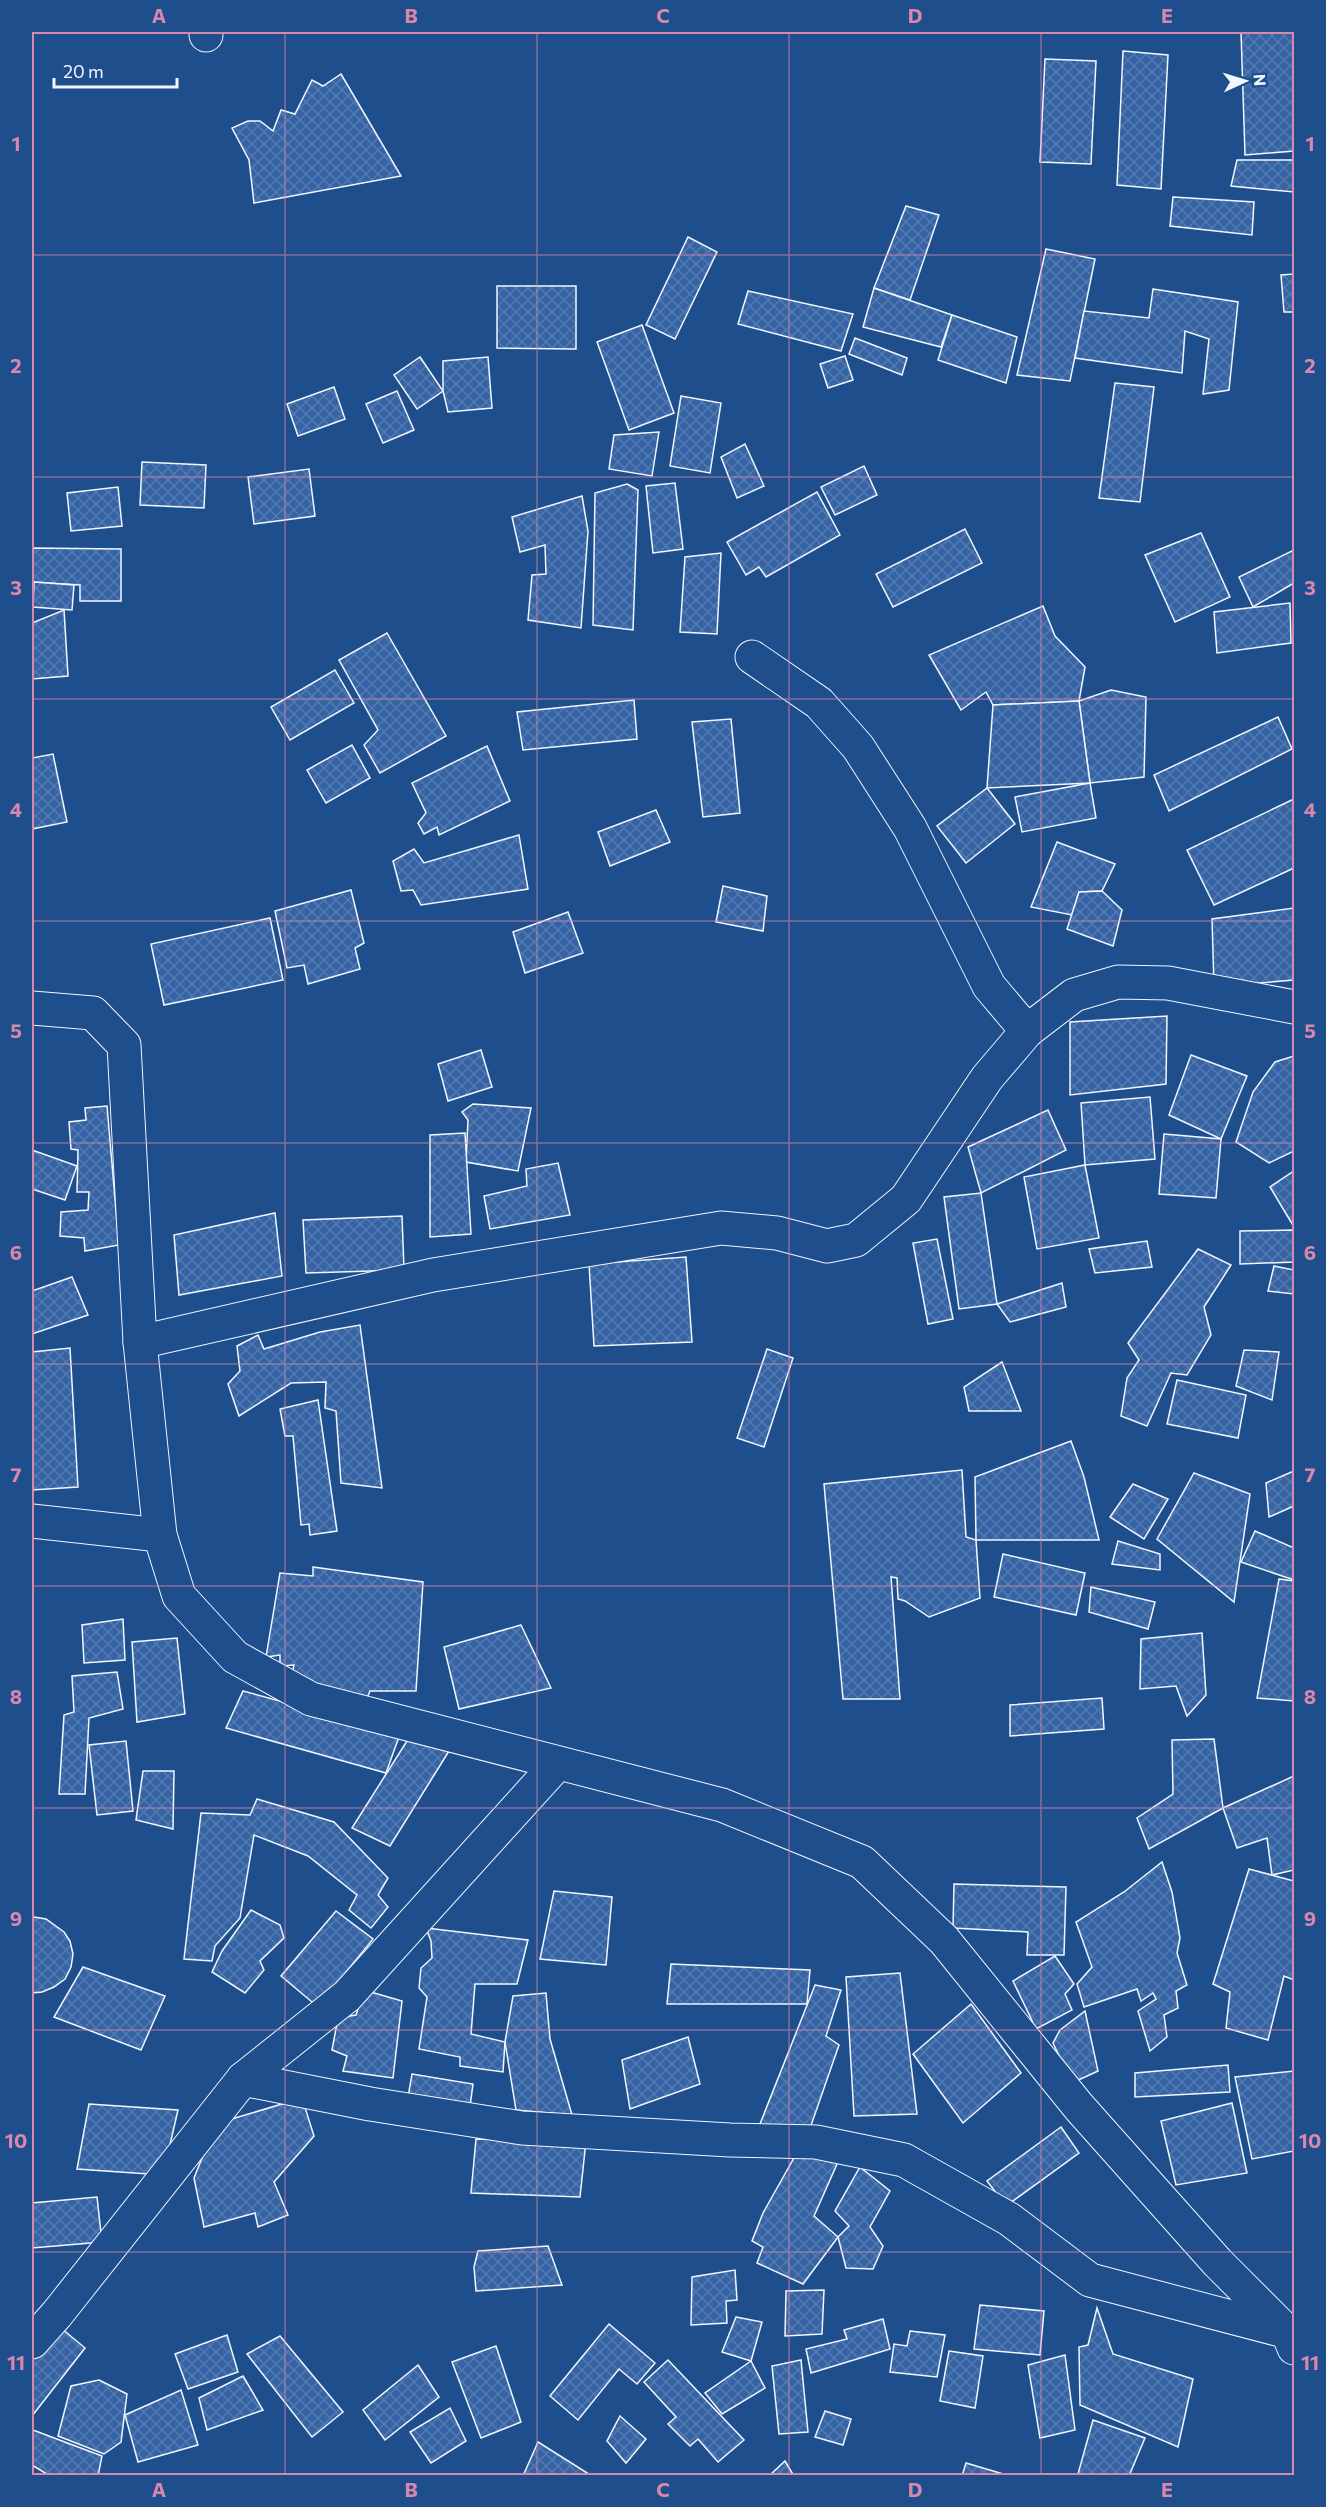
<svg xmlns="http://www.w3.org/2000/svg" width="1326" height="2507" viewBox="0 0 1326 2507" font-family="Commissioner,sans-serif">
<defs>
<pattern id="building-cross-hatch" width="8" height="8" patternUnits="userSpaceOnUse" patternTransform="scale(1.5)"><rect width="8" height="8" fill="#3563a3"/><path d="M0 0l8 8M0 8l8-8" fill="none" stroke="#537ab1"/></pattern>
</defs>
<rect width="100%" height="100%" fill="#1f4e8c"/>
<g fill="url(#building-cross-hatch)" stroke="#f2f6ff" stroke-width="1.5">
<polygon points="1241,32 1294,32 1294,151 1245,155"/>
<polygon points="1123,51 1168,55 1161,189 1117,185"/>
<polygon points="1045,59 1096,61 1091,164 1040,162"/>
<polygon points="341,74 401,176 254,203 249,160 232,128 248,121 260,121 273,131 281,110 295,114 312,80 323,86"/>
<polygon points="1237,160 1294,160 1294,192 1231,186"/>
<polygon points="1173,197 1254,202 1252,235 1170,226"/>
<polygon points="906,206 939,215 910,300 874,288"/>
<polygon points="688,237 717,252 675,339 646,325"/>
<polygon points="1046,249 1095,259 1070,381 1017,375"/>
<polygon points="1294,274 1294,312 1284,312 1281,275"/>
<polygon points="497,286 576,286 576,349 497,348"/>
<polygon points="874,288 952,315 941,347 863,327"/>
<polygon points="1153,289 1238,302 1229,390 1203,394 1209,339 1185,331 1182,373 1075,358 1084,311 1149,318"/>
<polygon points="748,291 853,314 841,351 738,324"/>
<polygon points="952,315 1017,337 1006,383 938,360"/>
<polygon points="642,325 674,413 629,430 597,342"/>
<polygon points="855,338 907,358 902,375 849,354"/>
<polygon points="845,356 853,380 828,388 820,364"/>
<polygon points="420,357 443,391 417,409 394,375"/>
<polygon points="488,357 492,408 448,412 443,391 443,361"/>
<polygon points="1115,383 1154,387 1140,502 1099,498"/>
<polygon points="334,387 345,419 298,436 287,404"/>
<polygon points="397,391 414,430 383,443 366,404"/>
<polygon points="681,396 721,403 710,473 670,466"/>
<polygon points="659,432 652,476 609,469 614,435"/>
<polygon points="745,444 764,486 737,498 721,457"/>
<polygon points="142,462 206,465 204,508 140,505"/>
<polygon points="864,466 877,495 835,515 821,487"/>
<polygon points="309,469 315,516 254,524 248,477"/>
<polygon points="675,483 683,549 653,553 646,486"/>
<polygon points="627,484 638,490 633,630 593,625 595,493"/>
<polygon points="118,487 122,526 71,531 67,493"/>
<polygon points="817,492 840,535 766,577 759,567 746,575 727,542"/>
<polygon points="582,496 588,531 581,628 528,620 532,575 546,574 545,545 520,552 512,517"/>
<polygon points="965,529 982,563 893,607 876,574"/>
<polygon points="1201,533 1230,597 1175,622 1145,555"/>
<polygon points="32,548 121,549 121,601 80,601 80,585 32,582"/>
<polygon points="1294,550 1294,583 1253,607 1239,577"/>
<polygon points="721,553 717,634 680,632 685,557"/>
<polygon points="34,582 74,585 72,610 33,607"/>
<polygon points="1290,603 1291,643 1217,653 1214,612"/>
<polygon points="1043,606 1055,636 1085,667 1079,701 993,705 986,692 961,710 929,655"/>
<polygon points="64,610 68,676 32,679 32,623"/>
<polygon points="387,633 446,736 380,773 364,745 378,730 339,660"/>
<polygon points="335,670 354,703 290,740 271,707"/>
<polygon points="1111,690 1146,697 1144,777 1090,783 1079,701"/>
<polygon points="634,700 637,739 523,750 517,712"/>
<polygon points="1079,701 1090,783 987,788 993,705"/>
<polygon points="1278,717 1292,749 1169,811 1154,775"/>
<polygon points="731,719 740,813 703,817 692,722"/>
<polygon points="352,745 370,778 326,803 307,770"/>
<polygon points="487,746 510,801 439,835 437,827 424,834 418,823 426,813 412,783"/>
<polygon points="53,754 67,822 32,829 32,758"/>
<polygon points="1090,783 1096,818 1022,832 1015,797"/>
<polygon points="987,788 1015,824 966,863 937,826"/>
<polygon points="1294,799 1294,868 1214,905 1187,850"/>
<polygon points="656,810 670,842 610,866 598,832"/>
<polygon points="519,835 528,889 421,905 413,890 401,891 393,861 414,849 424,863"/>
<polygon points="1057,842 1115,864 1102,891 1079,892 1072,915 1031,907"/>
<polygon points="723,886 767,896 763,931 716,922"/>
<polygon points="351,890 364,943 355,948 360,969 308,984 304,965 287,968 275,911"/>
<polygon points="1102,891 1122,910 1113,946 1067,929 1079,892"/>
<polygon points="1294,908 1294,980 1214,987 1212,919"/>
<polygon points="568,912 583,953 525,973 513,932"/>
<polygon points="270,918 283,980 164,1005 151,944"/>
<polygon points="1167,1016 1166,1084 1070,1095 1070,1022"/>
<polygon points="481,1050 492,1087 448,1101 438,1064"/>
<polygon points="1191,1055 1247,1076 1221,1139 1169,1115"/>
<polygon points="1294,1056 1294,1151 1269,1163 1236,1142 1253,1092 1275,1062"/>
<polygon points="1150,1097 1155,1159 1085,1165 1081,1103"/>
<polygon points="473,1104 531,1108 518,1171 466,1162 468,1120 462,1112"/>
<polygon points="107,1106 119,1245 85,1251 84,1238 60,1236 61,1212 88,1210 89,1192 77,1192 78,1150 71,1149 69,1122 86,1120 85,1108"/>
<polygon points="1048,1110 1066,1150 981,1193 968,1147"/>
<polygon points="465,1133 471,1234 430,1237 430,1135"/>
<polygon points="1164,1134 1221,1139 1216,1198 1159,1194"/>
<polygon points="32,1150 77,1166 65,1200 32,1189"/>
<polygon points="558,1163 570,1215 490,1229 484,1196 527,1186 526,1169"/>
<polygon points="1085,1165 1099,1238 1037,1249 1024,1177"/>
<polygon points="1294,1171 1294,1227 1270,1187"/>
<polygon points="981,1193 997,1304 959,1309 944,1197"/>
<polygon points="275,1213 282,1276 179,1295 174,1235"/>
<polygon points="402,1216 404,1270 306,1273 303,1220"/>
<polygon points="1294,1230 1294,1262 1240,1264 1240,1231"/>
<polygon points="937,1239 953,1319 928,1324 913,1243"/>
<polygon points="1147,1241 1152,1267 1095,1273 1089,1249"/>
<polygon points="1198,1249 1231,1265 1204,1307 1211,1335 1187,1375 1171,1373 1147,1426 1121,1416 1127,1378 1139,1360 1128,1343"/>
<polygon points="686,1257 692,1342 594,1346 589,1264"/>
<polygon points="1274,1266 1294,1270 1294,1294 1268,1291"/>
<polygon points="72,1277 88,1315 32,1334 32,1291"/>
<polygon points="1062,1283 1066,1307 1010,1322 997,1304"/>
<polygon points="360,1325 382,1488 341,1483 336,1411 325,1408 326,1382 291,1383 239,1416 228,1384 240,1371 237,1346 258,1335 264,1349 320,1332"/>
<polygon points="70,1348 78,1487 32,1490 32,1352"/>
<polygon points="767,1349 793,1358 764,1447 737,1438"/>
<polygon points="1244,1350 1279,1352 1272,1400 1236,1386"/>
<polygon points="1002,1362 1021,1411 969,1411 964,1387"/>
<polygon points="1177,1380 1246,1395 1238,1438 1167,1424"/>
<polygon points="318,1400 337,1531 310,1535 309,1524 301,1525 293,1436 285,1436 280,1409"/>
<polygon points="1071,1441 1084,1477 1099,1540 976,1540 975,1477"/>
<polygon points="962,1470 966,1537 976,1540 980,1598 929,1617 905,1601 898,1599 897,1578 891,1577 900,1699 843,1699 824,1484"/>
<polygon points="1294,1471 1294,1506 1269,1517 1266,1483"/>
<polygon points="1194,1473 1250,1494 1234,1602 1157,1539"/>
<polygon points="1133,1484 1168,1499 1144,1539 1110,1517"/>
<polygon points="1255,1531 1294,1548 1294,1580 1241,1562"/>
<polygon points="1118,1541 1160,1554 1160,1570 1112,1564"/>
<polygon points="1003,1554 1085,1573 1076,1615 994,1597"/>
<polygon points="313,1567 423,1582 416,1691 370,1691 367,1698 291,1679 294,1665 280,1666 280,1655 266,1657 280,1573 313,1576"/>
<polygon points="1279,1579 1294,1581 1294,1701 1257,1698"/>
<polygon points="1091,1587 1155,1602 1148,1629 1089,1612"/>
<polygon points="123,1619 125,1660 84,1663 82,1625"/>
<polygon points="521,1625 551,1688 459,1709 444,1647"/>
<polygon points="1202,1633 1206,1695 1187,1716 1176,1686 1140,1689 1141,1639"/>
<polygon points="177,1638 185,1714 137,1722 132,1642"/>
<polygon points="117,1672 123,1709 89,1718 85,1794 59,1794 64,1715 74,1712 72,1676"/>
<polygon points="243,1691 400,1734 386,1773 226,1728"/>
<polygon points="1102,1698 1104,1729 1010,1736 1010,1705"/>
<polygon points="412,1733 449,1751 390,1846 352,1828"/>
<polygon points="1214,1739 1223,1808 1149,1849 1137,1818 1173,1794 1172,1740"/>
<polygon points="126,1741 133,1811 97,1815 89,1745"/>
<polygon points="143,1771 174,1771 173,1829 136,1820"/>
<polygon points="1294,1776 1294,1870 1272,1875 1267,1838 1237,1848 1223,1808"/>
<polygon points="257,1799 334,1822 388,1878 378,1895 388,1907 371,1928 349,1910 357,1895 308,1856 254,1835 240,1918 215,1946 212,1961 184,1959 201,1813 250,1815"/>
<polygon points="1162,1862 1172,1892 1180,1938 1177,1953 1187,1985 1176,1991 1178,2008 1164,2015 1167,2037 1150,2051 1138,2011 1156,1999 1153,1993 1141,2001 1137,1989 1084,2007 1077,1984 1092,1967 1076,1922 1124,1892"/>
<polygon points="1249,1869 1294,1881 1294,1980 1284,1976 1268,2040 1226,2028 1230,1992 1213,1984"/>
<polygon points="954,1884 1066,1887 1064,1955 1027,1955 1028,1932 953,1928"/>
<polygon points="554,1891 612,1897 606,1965 540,1959"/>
<polygon points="251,1910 280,1925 284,1938 260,1961 264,1970 245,1993 212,1972 222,1951"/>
<polygon points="336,1911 373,1939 318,2007 281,1976"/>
<polygon points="34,1917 46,1919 64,1932 70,1941 73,1954 71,1967 65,1979 54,1987 42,1992 32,1993 32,1918"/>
<polygon points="426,1928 528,1940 517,1984 475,1984 471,2034 505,2042 503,2072 460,2066 460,2057 419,2049 427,1997 419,1988 421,1968 432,1958 431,1941"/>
<polygon points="1055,1956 1074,1984 1065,1994 1072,2010 1036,2029 1013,1981"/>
<polygon points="671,1964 810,1970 807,2004 667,2004"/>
<polygon points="83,1967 165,1996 141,2050 54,2017"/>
<polygon points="900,1973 917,2114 854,2116 846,1977"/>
<polygon points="815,1985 841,1990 826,2036 839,2045 807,2137 758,2129"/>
<polygon points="364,1990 402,2001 393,2078 343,2071 347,2056 332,2050 338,2018 356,2015"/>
<polygon points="546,1993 550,2039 572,2115 516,2110 505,2042 513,1996"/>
<polygon points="971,2004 1021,2073 963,2123 913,2054"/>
<polygon points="1085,2011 1098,2071 1072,2083 1053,2043 1060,2030"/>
<polygon points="688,2037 700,2084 630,2109 622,2060"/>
<polygon points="1228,2065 1230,2092 1135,2097 1135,2073"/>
<polygon points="1294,2071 1294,2151 1252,2159 1235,2077"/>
<polygon points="412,2074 473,2084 469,2114 407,2103"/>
<polygon points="302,2098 314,2136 274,2182 288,2215 258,2227 255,2213 204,2227 194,2178 206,2148 222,2122"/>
<polygon points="1232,2103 1247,2173 1176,2185 1161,2121"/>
<polygon points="89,2104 178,2110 163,2175 77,2169"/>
<polygon points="1061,2127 1079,2153 1006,2206 987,2181"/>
<polygon points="476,2139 586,2141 580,2197 471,2193"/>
<polygon points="799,2149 841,2155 814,2216 838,2237 803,2284 757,2263 763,2247 752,2241 763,2213"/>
<polygon points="860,2167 890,2191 870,2227 883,2246 873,2269 846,2268 838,2237 849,2226 835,2211"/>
<polygon points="97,2197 102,2242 32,2248 32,2203"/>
<polygon points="548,2246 562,2285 476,2291 474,2267 478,2251"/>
<polygon points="735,2270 737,2300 726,2301 727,2323 691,2325 692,2277"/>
<polygon points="824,2290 822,2334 785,2336 786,2291"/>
<polygon points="980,2305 1044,2311 1040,2355 974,2349"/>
<polygon points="1097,2308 1113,2354 1193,2379 1178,2447 1080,2405 1079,2347 1088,2345"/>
<polygon points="736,2317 762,2322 751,2361 722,2352"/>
<polygon points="883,2319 890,2349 811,2373 806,2349 847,2339 844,2330"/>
<polygon points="55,2323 85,2348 32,2416 32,2352"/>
<polygon points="609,2324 655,2363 637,2384 619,2369 578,2420 550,2396"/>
<polygon points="910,2331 945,2335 937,2377 890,2372 894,2344 907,2346"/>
<polygon points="227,2335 238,2372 188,2389 175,2354"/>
<polygon points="280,2336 343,2412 312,2437 247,2354"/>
<polygon points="496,2346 521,2422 481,2438 452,2362"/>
<polygon points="949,2351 983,2356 975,2408 940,2401"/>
<polygon points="1065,2355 1075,2430 1040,2438 1028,2365"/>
<polygon points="668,2360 744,2440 718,2462 698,2439 690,2446 668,2424 676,2417 644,2382"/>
<polygon points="801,2360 808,2432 779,2434 772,2366"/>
<polygon points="751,2361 765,2388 722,2414 705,2393"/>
<polygon points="418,2365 439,2397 385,2440 363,2410"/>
<polygon points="243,2376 263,2410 207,2430 199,2398"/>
<polygon points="99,2380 127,2394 121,2442 104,2454 58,2436 71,2386"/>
<polygon points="181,2390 198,2445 138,2462 125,2415"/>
<polygon points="450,2408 466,2441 431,2463 410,2432"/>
<polygon points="825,2411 851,2419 843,2445 815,2437"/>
<polygon points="620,2416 646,2439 626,2463 607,2441"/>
<polygon points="1093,2420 1145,2438 1129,2476 1078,2474"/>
<polygon points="33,2430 102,2456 98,2476 50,2476 32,2465"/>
<polygon points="538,2442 592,2476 523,2476"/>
<polygon points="785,2461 794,2476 769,2476"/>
<polygon points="966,2463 1010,2476 962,2476"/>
</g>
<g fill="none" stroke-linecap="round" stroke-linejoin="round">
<defs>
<g id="minor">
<polyline points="206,35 206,32"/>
<polyline points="752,657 819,703 858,747 910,828 989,986 1027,1031"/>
<polyline points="32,1008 93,1013 124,1045 140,1342 160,1535 179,1596 235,1657 311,1699 722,1805 862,1862 944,1940 1079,2107 1218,2263 1288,2333 1294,2348"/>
<polyline points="140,1342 433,1275 721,1228 777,1233 827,1246 856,1240 906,1199 987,1078 1027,1031 1074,995 1118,982 1168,983 1294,1007"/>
<polyline points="32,1521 160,1535"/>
<polyline points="243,2079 370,2104 522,2128 730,2140 816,2142 904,2160 1009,2219 1090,2280 1288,2332"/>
<polyline points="32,2342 57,2314 243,2079 347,1996 558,1763"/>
</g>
</defs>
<use href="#minor" stroke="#f2f6ff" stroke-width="35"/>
<use href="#minor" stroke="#1f4e8c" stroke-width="33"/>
</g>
<path fill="none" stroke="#da87ad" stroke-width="1.5" stroke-opacity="0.55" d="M285,32V2476M537,32V2476M789,32V2476M1041,32V2476M32,255H1294M32,477H1294M32,699H1294M32,921H1294M32,1143H1294M32,1364H1294M32,1586H1294M32,1808H1294M32,2030H1294M32,2252H1294"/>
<rect width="1326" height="2507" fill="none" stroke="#1f4e8c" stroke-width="66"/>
<g transform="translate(1245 81) rotate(86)" stroke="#1f4e8c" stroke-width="4.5" paint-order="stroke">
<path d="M0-4.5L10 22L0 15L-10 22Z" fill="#f2f6ff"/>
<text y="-9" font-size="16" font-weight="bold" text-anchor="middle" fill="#f2f6ff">N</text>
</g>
<path d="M54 78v9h123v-9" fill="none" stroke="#f2f6ff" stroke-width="3"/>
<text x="63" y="78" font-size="18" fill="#f2f6ff" stroke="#1f4e8c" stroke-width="4.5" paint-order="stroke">20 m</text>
<rect x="33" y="33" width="1260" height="2441" fill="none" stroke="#da87ad" stroke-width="2"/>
<g font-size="20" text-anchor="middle" font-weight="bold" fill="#da87ad">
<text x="159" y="23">A</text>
<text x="411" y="23">B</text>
<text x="663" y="23">C</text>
<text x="915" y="23">D</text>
<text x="1167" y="23">E</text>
<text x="16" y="151">1</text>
<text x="1310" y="151">1</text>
<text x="16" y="373">2</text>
<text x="1310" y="373">2</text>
<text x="16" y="595">3</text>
<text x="1310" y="595">3</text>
<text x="16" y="817">4</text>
<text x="1310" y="817">4</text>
<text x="16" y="1038">5</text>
<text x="1310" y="1038">5</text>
<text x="16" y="1260">6</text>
<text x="1310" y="1260">6</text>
<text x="16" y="1482">7</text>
<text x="1310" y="1482">7</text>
<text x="16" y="1704">8</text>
<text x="1310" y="1704">8</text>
<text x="16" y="1926">9</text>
<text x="1310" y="1926">9</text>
<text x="16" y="2148">10</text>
<text x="1310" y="2148">10</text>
<text x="16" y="2370">11</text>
<text x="1310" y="2370">11</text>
<text x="159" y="2497">A</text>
<text x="411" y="2497">B</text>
<text x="663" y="2497">C</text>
<text x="915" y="2497">D</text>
<text x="1167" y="2497">E</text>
</g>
</svg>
